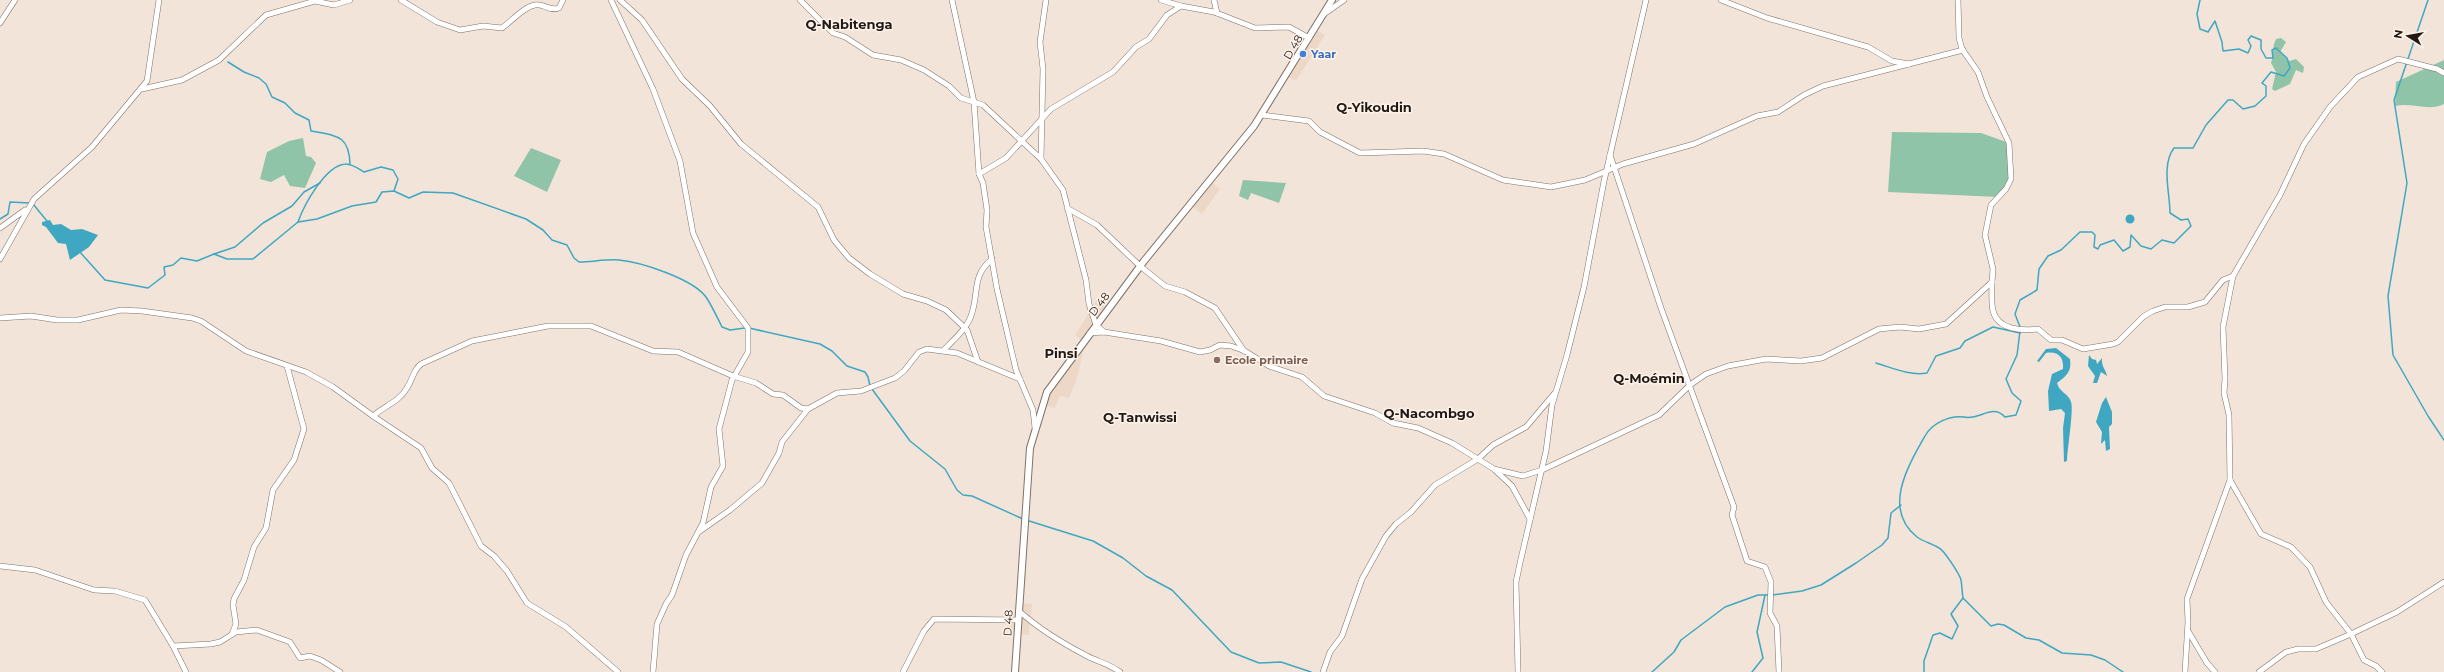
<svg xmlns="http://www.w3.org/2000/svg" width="2444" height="672" viewBox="0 0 2444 672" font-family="Montserrat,sans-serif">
<rect width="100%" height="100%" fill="#f3e4d9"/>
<g fill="#edd8c8">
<polygon points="1315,29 1325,35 1296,81 1287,76"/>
<polygon points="1210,181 1220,189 1202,214 1191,205"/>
<polygon points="1097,300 1109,308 1083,341 1075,335"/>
<polygon points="1078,348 1083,351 1077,379 1069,398 1060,396 1055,408 1043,405 1047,392"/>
<polygon points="1019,603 1032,604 1029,635 1018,634 1018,631 1008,630 1009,620 1018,620"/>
</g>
<g fill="#8fc4a8">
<path d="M2281,38L2286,42L2280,52L2289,61L2296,59L2304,67L2303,73L2296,70L2290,84L2275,91L2272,89L2276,72L2271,63C2274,55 2272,47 2276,39Z"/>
<path d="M2444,60V104C2428,112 2412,102 2395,106L2396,82Z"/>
<polygon points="1892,132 1981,133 2009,143 2011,179 1999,197 1888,192"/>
<polygon points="303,138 306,156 311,157 316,163 305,188 290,186 284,175 271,182 260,179 267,152 289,141"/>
<polygon points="531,148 561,160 547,192 514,176"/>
<polygon points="1243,180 1286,183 1279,203 1251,193 1248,200 1239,196"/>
</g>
<g fill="#3fa7c1">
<circle cx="2130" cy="219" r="4.5"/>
<polygon points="50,220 53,225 61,224 71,230 82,229 98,235 89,247 70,260 66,244 58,243 46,227 42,225 42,222"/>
<path d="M2056,348L2070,359C2072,372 2066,376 2057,383C2059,392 2069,394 2071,402C2074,409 2067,451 2067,461L2064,462L2063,428L2065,413L2061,409L2049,411L2048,391L2052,374L2063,369C2064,357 2058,351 2046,353L2039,362L2037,361L2046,349Z"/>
<path d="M2089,355L2092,359L2096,360L2097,364L2102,358C2101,366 2106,370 2107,376L2101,372L2097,383H2093L2095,376L2088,366Z"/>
<polygon points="2106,397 2112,412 2112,424 2109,427 2110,449 2106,451 2105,440 2101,444 2102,432 2096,422 2102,403"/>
</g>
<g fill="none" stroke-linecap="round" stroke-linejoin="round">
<g stroke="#3fa7c1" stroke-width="1.5">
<polyline points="2428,0 2394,100 2407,183 2388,296 2393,355 2428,416 2444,440"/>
<path d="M228,62L244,72L259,78L266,84L272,97L285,103L295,113L309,120L311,131C337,136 349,135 350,164"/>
<polyline points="33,204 47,221"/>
<polyline points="0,219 8,214 10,202 30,203"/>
<path d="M298,222C304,205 325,166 345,164C351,163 359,169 364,172L381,167L393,170L398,179L394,191"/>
<path d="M79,251L105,280L148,288L165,275L164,267L173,265L181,258L197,261L214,254L227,259H253L298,222L317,219L352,206L376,202L382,192L394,191L409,198L423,192L453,193L526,219L543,230L552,240L567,245L574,258L579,262C592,262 605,259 619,260C641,262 693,279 706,297C712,306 717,317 722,327L730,330L745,328"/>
<polyline points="214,254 235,247 263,223 292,206 304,192 320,183"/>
<path d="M2020,327L2015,314L2020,300L2037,290L2039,269L2048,256L2061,250L2080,232H2092L2095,235L2094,247L2098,249L2100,245L2114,240L2123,251L2130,247L2131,235L2141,246L2151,249L2162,240L2174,243L2191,226L2188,219L2181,220L2170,213C2170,193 2161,165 2174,148H2193L2206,125L2228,100H2233L2243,109L2255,106L2266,96V86L2262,83L2271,72L2284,76L2290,68L2287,58L2276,48L2272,50L2273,58H2266L2261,49V40L2251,36L2248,40L2251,46L2248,53L2239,49L2223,51L2222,42L2215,21L2208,32L2200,29L2197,14L2200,0"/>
<polyline points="749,328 820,344 832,351 847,366 865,372 868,377 870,386"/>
<path d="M1876,363C1893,368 1909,376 1927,373L1936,356L1960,348L1965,341L1993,327L2020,333"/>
<polyline points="872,389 910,441 945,469 957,490 963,495 972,496 1023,519"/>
<polyline points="1026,520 1093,541 1123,558 1146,576 1172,590 1231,652 1259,663 1281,662 1311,672"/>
<polyline points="1772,595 1802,591 1821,585 1856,563 1882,545 1888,538 1891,513 1901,505"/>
<polyline points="1963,598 1991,626 1998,624 2004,625 2026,638 2039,640 2062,653 2091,655 2105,660 2123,672"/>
<polyline points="1652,672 1674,652 1681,640 1725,607 1758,595 1769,595"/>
<polyline points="1752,672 1763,658 1757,632 1765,595"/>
<path d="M1924,672V661L1933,635L1940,633L1952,639L1958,626L1951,614L1963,598C1962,592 1962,586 1961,580C1960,575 1944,550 1939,548C1933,544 1924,542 1917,537C1882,509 1908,466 1925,436C1932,423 1950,415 1964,417C1979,421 1992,403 2005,417L2016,415L2021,401L2012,393L2006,379L2017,355L2020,331"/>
</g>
<defs>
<g id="minor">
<path d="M401,0L437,22L460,30L483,26L502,28C512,21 523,7 535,5C544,3 549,12 559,8L563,0"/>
<polyline points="611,0 653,89 680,161 693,233 717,287 748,328 748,352 732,380 719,429 723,466 711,487 703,523 686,555 672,595 666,604 657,624 653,672"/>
<polyline points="620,0 642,20 682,79 710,106 741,144 818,207 834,240 849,258 870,274 903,294 927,301 946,310 967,330 978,362"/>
<polyline points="800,0 833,33 845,37 873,55 901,60 924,70 949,86 961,98 983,105 1041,159 1063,190 1086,280 1089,304 1096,325 1104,332"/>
<polyline points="952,0 974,102 979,174 983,183 987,210 986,227 997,289 1016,370 1033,410 1035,428"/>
<polyline points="1161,0 1181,6 1214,12 1255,28 1289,27 1309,38"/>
<polyline points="1214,0 1217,13"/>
<polyline points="1721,0 1767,18 1868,47 1892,61 1909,64 1963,50"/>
<polyline points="1324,14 1344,0"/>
<polyline points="0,23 15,0"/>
<polyline points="142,89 182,80 219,60 266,15 315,1 334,5 350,0"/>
<polyline points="1262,115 1309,121 1320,132 1360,153 1423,151 1444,154 1503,180 1551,187 1585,180 1623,164 1694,144 1757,116 1778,112 1804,95 1823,86 1909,64"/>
<polyline points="1610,155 1661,308 1734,507 1732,515 1747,561 1765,567 1771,582 1770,613 1777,626 1779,672"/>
<polyline points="1041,159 1043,69 1040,42 1046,0"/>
<polyline points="979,174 1006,158 1051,109 1113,72 1136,47 1149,39 1167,15 1181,6"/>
<polyline points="1067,208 1097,225 1140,266 1165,286 1185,292 1215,308 1244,351"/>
<polyline points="0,228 25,210"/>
<polyline points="0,259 34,199 92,147 147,81 159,0"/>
<path d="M1992,282C1992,291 1991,302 1993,311C1998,330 2022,331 2038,329L2051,340H2062L2083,349L2113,344L2118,342L2144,316L2153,311L2165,307H2188L2205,302L2223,280L2233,276"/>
<path d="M0,318L31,316L57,320H78L121,310L142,311L192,318L201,321L246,351L306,372L333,387L373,416C384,406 399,402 407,388C413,379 413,370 421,364L472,341L548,326H591L653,351L678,352L733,376L756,383L773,394L783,395L801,408L808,409L837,393L861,391L895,378L904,371L919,352L927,349L957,353L1020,379"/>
<polyline points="1090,333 1104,332 1161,341 1200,352 1210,350 1220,345 1231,346 1245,351 1269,366 1302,377 1324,396 1375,413 1393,423 1418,428 1452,443 1494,469 1523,476 1542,470 1659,415 1690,385 1706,374 1728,366 1766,359 1801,361 1822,358 1879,329 1900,327 1919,329 1946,324 1992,282 1993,269 1985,235 1991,205 2006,189 2011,179 2009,143 1987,97 1978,72 1962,49 1959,38 1958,0"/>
<path d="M944,350C954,339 968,328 972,313C979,290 972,276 992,259"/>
<polyline points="373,416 421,448 432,468 449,483 481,546 494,556 507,571 527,603 566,627 618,672"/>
<polyline points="1495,470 1512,486 1530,519"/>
<polyline points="700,531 730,510 762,483 779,453 782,442 808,409"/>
<polyline points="0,566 35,570 94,590 115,591 145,600 173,646 211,644 220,642 236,632 257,630 290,642 300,658 310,656 321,660 340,672"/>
<path d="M1019,611C1040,630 1062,643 1087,656C1099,662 1109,664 1120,672"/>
<polyline points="2188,631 2207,663 2215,672"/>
<polyline points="232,634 236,624 233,605 234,599 244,580 254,547 266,528 273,490 294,460 304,429 287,366"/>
<polyline points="173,646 186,672"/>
<polyline points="903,672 924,631 934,619 1018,620"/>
<polyline points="1323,672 1330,652 1342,636 1362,579 1386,536 1396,524 1411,512 1435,485 1478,459 1493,445 1526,427 1554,394"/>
<polyline points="1518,672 1516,582 1520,563 1546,451 1552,405 1567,355 1584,287 1604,181 1646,0"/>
<polyline points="2185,672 2188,622 2187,599 2230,480"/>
<polyline points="2259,672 2286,652 2298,649 2316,649 2351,634 2397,612 2444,582"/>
<polyline points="2382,672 2376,666 2364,660 2351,634 2326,602 2310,567 2291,547 2261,534 2230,480 2229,415 2224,393 2225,379 2223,327 2233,276 2280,195 2304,144 2330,107 2358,77 2398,59 2437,69 2444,73"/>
</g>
<polyline id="tertiary" points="1015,672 1030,448 1047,392 1144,261 1254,126 1332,0"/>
</defs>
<use href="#minor" stroke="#7f7268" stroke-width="6"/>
<use href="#tertiary" stroke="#7f7268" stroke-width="8"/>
<use href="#minor" stroke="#fff" stroke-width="5"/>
<use href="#tertiary" stroke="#fff" stroke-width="6"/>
</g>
<circle fill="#3f7fe0" stroke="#fef2e9" stroke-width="1.5" cx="1303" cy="54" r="4"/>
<circle fill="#8d6e63" stroke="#fef2e9" stroke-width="1.5" cx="1217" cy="360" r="4"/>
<g text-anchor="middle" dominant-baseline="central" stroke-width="3" stroke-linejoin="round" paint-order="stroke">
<g font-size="11" fill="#201a17" stroke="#fef2e9">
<text transform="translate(1293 47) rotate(-60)">D 48</text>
<text transform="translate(1099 304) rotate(-53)">D 48</text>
<text transform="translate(1008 623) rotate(-87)">D 48</text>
</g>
<g font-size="11" font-weight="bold" fill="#366cbe" stroke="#fef2e9" text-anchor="start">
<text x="1311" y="54">Yaar</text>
</g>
<g font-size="11" font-weight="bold" fill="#785e54" stroke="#fef2e9" text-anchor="start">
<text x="1225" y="360">Ecole primaire</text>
</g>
<g font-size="13" font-weight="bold" fill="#201a17" stroke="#fef2e9">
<text x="849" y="24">Q-Nabitenga</text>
<text x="1374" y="107">Q-Yikoudin</text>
<text x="1061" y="353">Pinsi</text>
<text x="1649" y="378">Q-Moémin</text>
<text x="1429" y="413">Q-Nacombgo</text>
<text x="1140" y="417">Q-Tanwissi</text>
</g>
</g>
<g transform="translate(2408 36) rotate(281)" stroke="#fef2e9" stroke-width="3" paint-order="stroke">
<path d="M0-3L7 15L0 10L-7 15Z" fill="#201a17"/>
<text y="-6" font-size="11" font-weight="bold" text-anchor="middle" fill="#201a17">N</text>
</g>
</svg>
